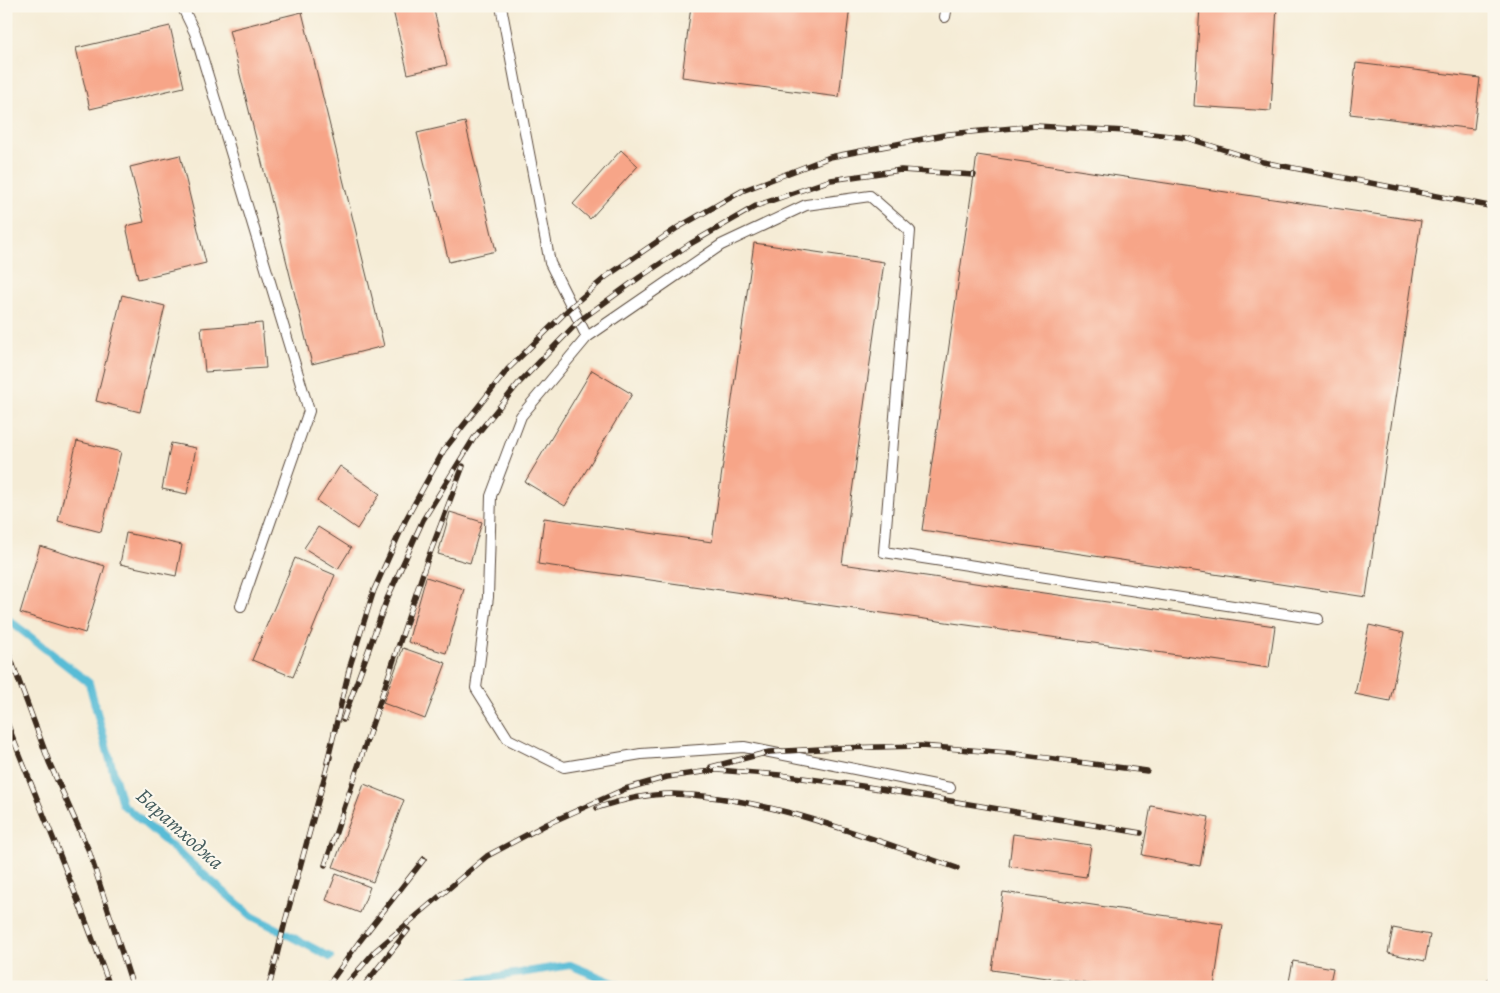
<svg xmlns="http://www.w3.org/2000/svg" width="1500" height="993" viewBox="0 0 1500 993" font-family="Alegreya,serif">
<rect width="100%" height="100%" fill="#fbf7ec"/>
<filter id="ink" filterUnits="userSpaceOnUse"><feTurbulence type="fractalNoise" baseFrequency=".02" numOctaves="2"/><feDisplacementMap in="SourceGraphic" scale="10" xChannelSelector="R" yChannelSelector="G"/><feConvolveMatrix kernelMatrix="1 2 1 2 8 2 1 2 1" color-interpolation-filters="sRGB"/></filter>
<filter id="wash" filterUnits="userSpaceOnUse"><feTurbulence type="fractalNoise" baseFrequency=".0096" numOctaves="4" result="noise"/><feDisplacementMap in="SourceGraphic" scale="20" xChannelSelector="R" yChannelSelector="G"/><feGaussianBlur stdDeviation="1.12" result="paint"/><feColorMatrix in="noise" values="0 0 0 0 0 0 0 0 0 0 0 0 0 0 0 0 0 1.4 0 .05"/><feComposite in="paint" operator="in"/></filter>
<g filter="url(#wash)">
<rect width="100%" height="100%" fill="#f5ecd6"/>
<g fill="none" stroke-linecap="round" stroke-linejoin="round">
<g stroke="#58bcd6" stroke-width="8">
<polyline points="6,618 89,683 122,804 252,916 330,957"/>
<polyline points="384,985 388,987"/>
<polyline points="433,987 570,965 623,987"/>
</g>
</g>
<g id="blocks">
<g fill="#f7a588">
<polygon points="392,6 433,6 447,65 408,74"/>
<polygon points="691,6 850,6 839,97 682,77"/>
<polygon points="1200,6 1277,6 1271,111 1194,106"/>
<polygon points="302,12 384,346 312,364 229,30"/>
<polygon points="170,26 184,87 90,109 76,48"/>
<polygon points="1356,63 1480,78 1474,129 1350,114"/>
<polygon points="465,122 496,251 449,262 417,133"/>
<polygon points="621,150 638,166 590,219 573,204"/>
<polygon points="180,155 206,263 138,279 126,226 144,222 130,167"/>
<polygon points="977,155 1421,221 1366,597 922,530"/>
<polygon points="754,243 884,262 842,564 1275,626 1269,668 538,564 544,518 712,542"/>
<polygon points="122,295 165,306 140,412 96,401"/>
<polygon points="262,323 266,368 205,372 201,328"/>
<polygon points="592,370 632,394 565,506 525,482"/>
<polygon points="77,441 121,452 101,532 58,521"/>
<polygon points="171,443 196,448 187,494 162,489"/>
<polygon points="340,466 380,494 357,529 317,501"/>
<polygon points="450,512 482,522 470,563 438,554"/>
<polygon points="318,527 351,548 338,569 304,548"/>
<polygon points="126,533 182,545 176,576 120,564"/>
<polygon points="40,546 105,566 85,633 20,613"/>
<polygon points="295,558 335,575 293,677 252,660"/>
<polygon points="426,577 464,589 446,653 408,642"/>
<polygon points="1369,625 1404,633 1390,701 1355,694"/>
<polygon points="403,648 446,663 425,719 383,703"/>
<polygon points="364,784 404,800 373,882 333,867"/>
<polygon points="1151,806 1209,817 1200,866 1142,855"/>
<polygon points="1013,834 1091,845 1086,877 1009,866"/>
<polygon points="336,874 370,887 360,913 326,900"/>
<polygon points="1003,892 1223,924 1214,987 1110,987 992,970"/>
<polygon points="1393,928 1430,935 1425,961 1388,953"/>
<polygon points="1293,961 1333,968 1329,987 1288,987"/>
</g>
</g>
</g>
<g filter="url(#ink)">
<use href="#blocks" fill-opacity="0" stroke="#57473a" stroke-width="1"/>
<g fill="none" stroke-linecap="round" stroke-linejoin="round">
<defs>
<g id="lane">
<polyline points="182,6 195,33 309,411 241,606"/>
<polyline points="501,6 550,263 587,337 521,416 491,496 488,597 476,688 508,739 564,767 641,754 744,747 950,788"/>
<polyline points="945,17 947,6"/>
<polyline points="587,337 721,245 806,205 870,196 910,231 884,552 1318,619"/>
<polyline points="1489,987 1494,980"/>
</g>
</defs>
<use href="#lane" stroke="#57473a" stroke-width="12"/>
<use href="#lane" stroke="#fff" stroke-width="10"/>
<defs>
<g id="rail">
<polyline points="6,646 49,762 89,851 133,987"/>
<path d="M6,720C40,809 79,897 110,987"/>
<polyline points="343,720 387,599 423,520 474,438 518,384 579,321 640,277 690,244 756,206 831,180 901,170 974,175"/>
<polyline points="327,763 350,666 374,590 405,521 444,450 508,369 572,306 607,276 677,228 742,191 830,157 949,134 1036,126 1126,131 1187,138 1263,162 1494,207"/>
<polyline points="711,767 769,752 837,748 921,746 1008,753 1147,771"/>
<path d="M597,808C621,800 647,794 672,794C767,796 867,838 957,868"/>
<polyline points="325,865 427,561 463,466"/>
<polyline points="269,987 285,922 330,757"/>
<polyline points="327,987 359,942 424,859"/>
<polyline points="344,987 375,951 487,856 547,824 625,789 667,777 717,770 780,775 862,786 1141,833"/>
<polyline points="363,987 408,930"/>
</g>
</defs>
<use href="#rail" stroke="#3b2a1e" stroke-width="5.5"/>
<use href="#rail" stroke="#fbf7ec" stroke-width="4" stroke-dasharray="11" stroke-linecap="butt"/>
</g>
</g>
<g text-anchor="middle" dominant-baseline="central" stroke-width="4.5" stroke-linejoin="round" paint-order="stroke">
<g font-size="21" font-style="italic" fill="#455d5e" stroke="#fbf7ec">
<text transform="translate(180 829) rotate(42)">Баратходжа</text>
</g>
</g>
<rect width="1500" height="993" fill="none" stroke="#fbf7ec" stroke-width="25"/>
</svg>
